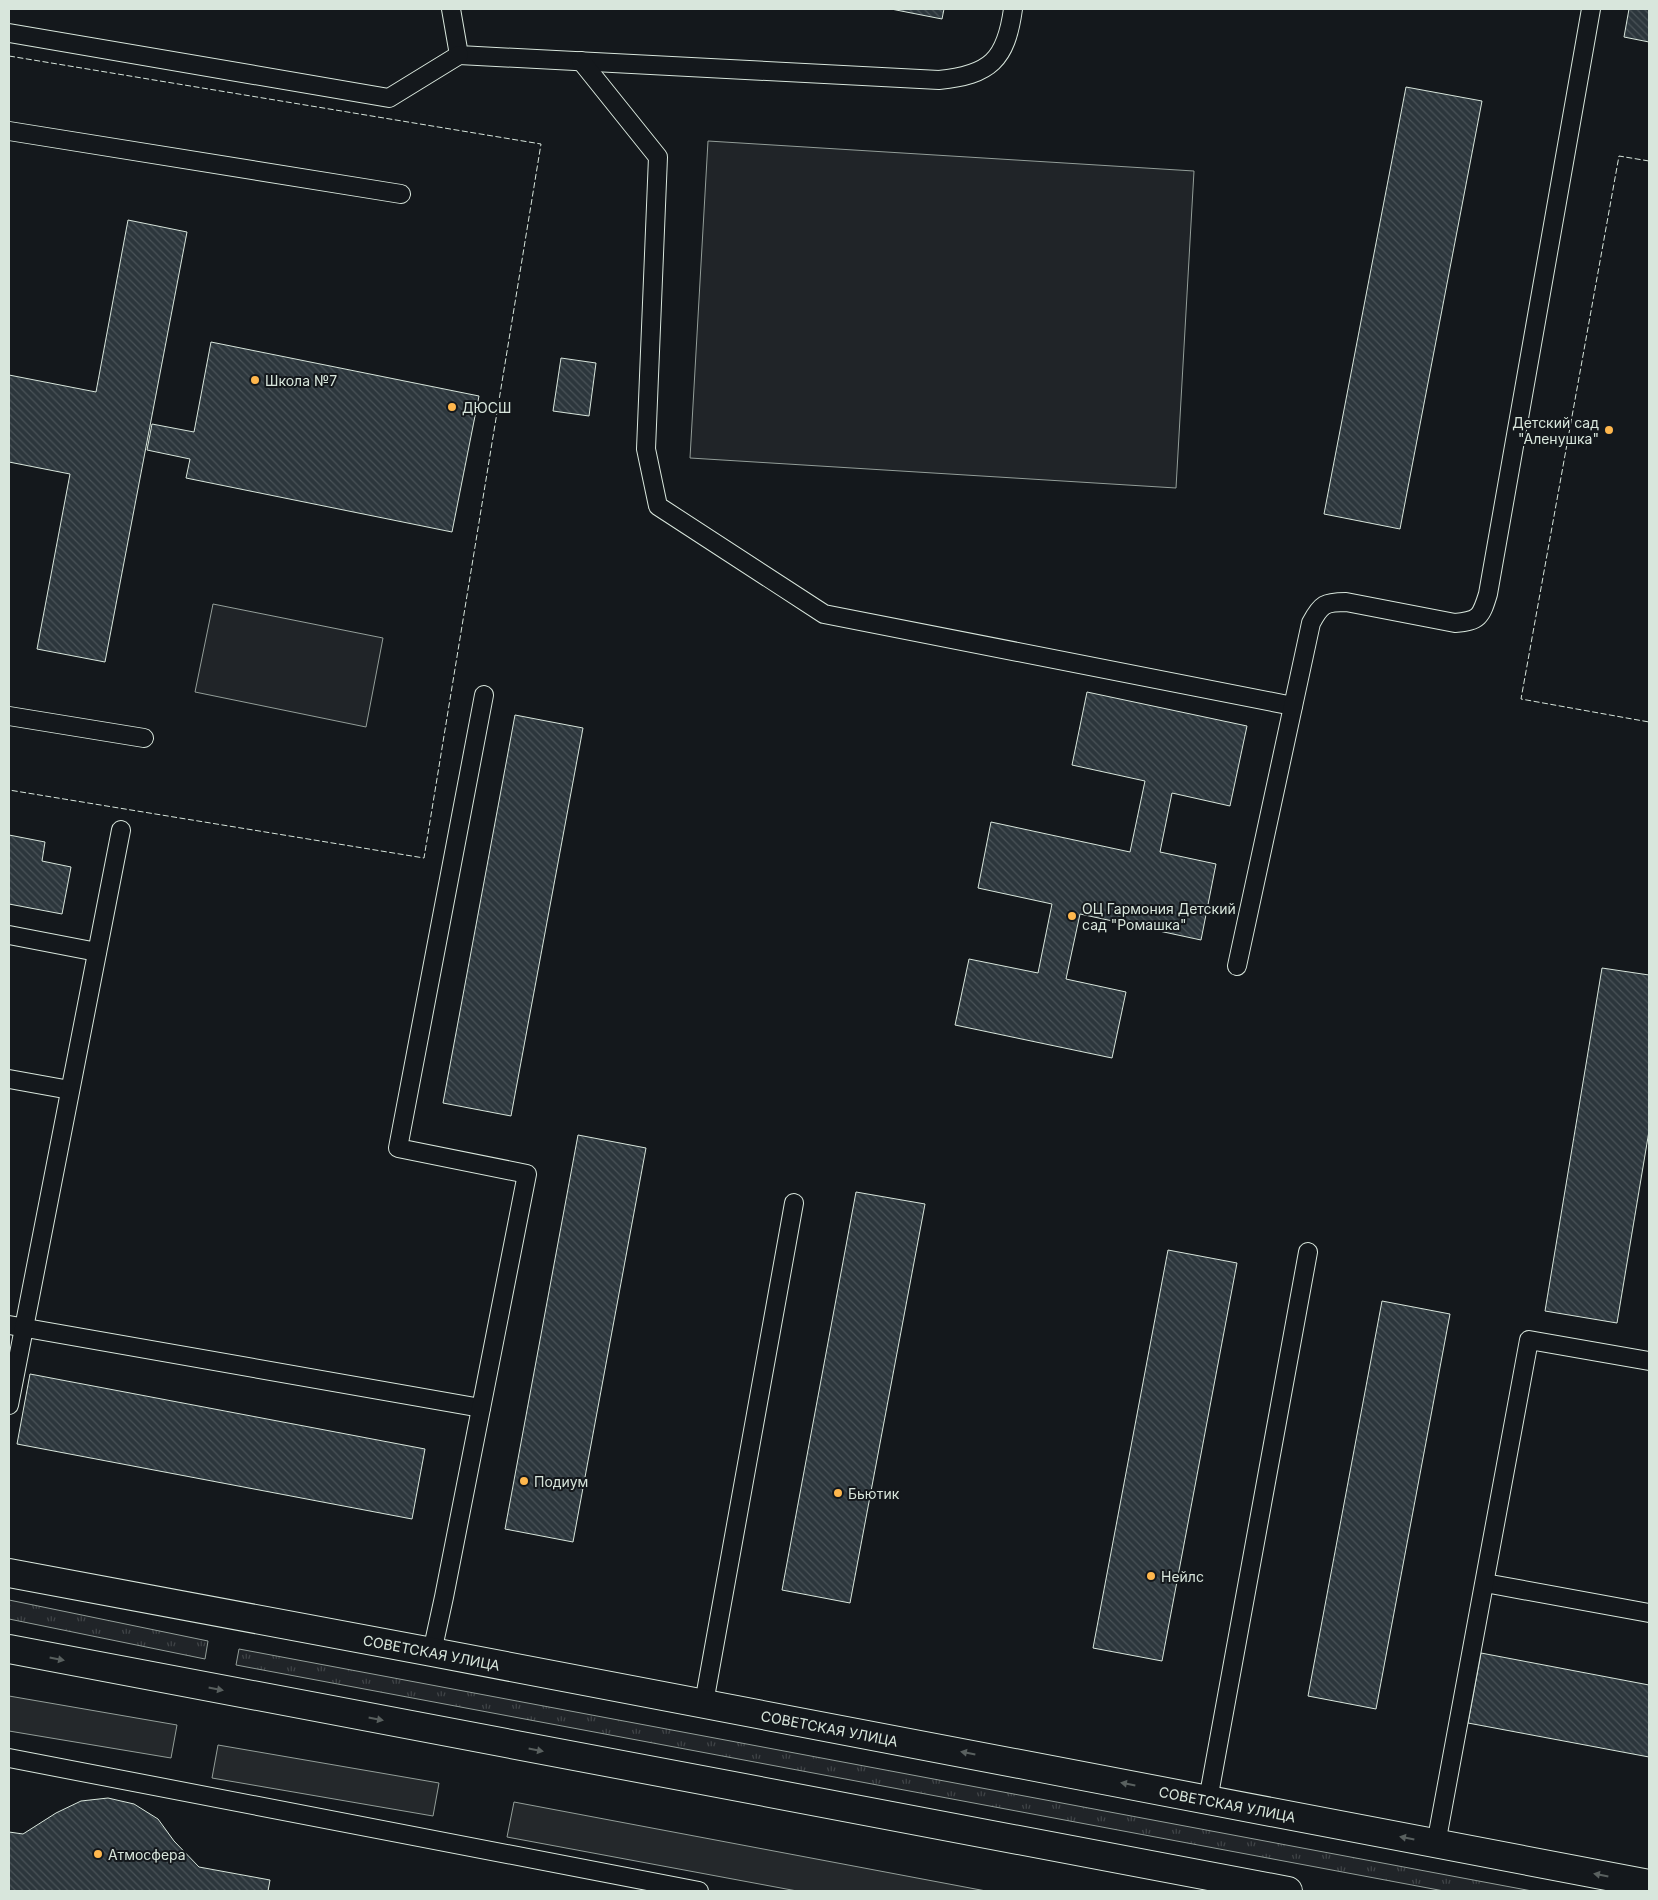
<svg xmlns="http://www.w3.org/2000/svg" width="1658" height="1900" viewBox="0 0 1658 1900" font-family="Inter,sans-serif">
<defs>
<pattern id="grass-tufts" width="24" height="20" patternUnits="userSpaceOnUse" patternTransform="scale(1.25)"><rect width="24" height="20" fill="#202428"/><path d="M3 7l-1-3M5 7V3M7 7l1-3M15 17l-1-3M17 17v-4M19 17l1-3" fill="none" stroke="#404447"/></pattern>
<pattern id="building-back-hatch" width="6" height="6" patternUnits="userSpaceOnUse" patternTransform="scale(1.25)"><rect width="6" height="6" fill="#2c363c"/><path d="M-1 5l2 2M0 0l6 6M5-1l2 2" fill="none" stroke="#4a5358"/></pattern>
</defs>
<rect width="100%" height="100%" fill="#14181c"/>
<g fill="url(#grass-tufts)" stroke="#939e99">
<polygon points="9,1600 208,1641 205,1659 9,1619"/>
<polygon points="239,1649 1532,1891 1444,1891 236,1665"/>
</g>
<g fill="#202428" stroke="#939e99">
<polygon points="708,141 1194,171 1176,488 690,458"/>
<polygon points="213,604 383,638 366,727 195,692"/>
</g>
<g fill="#24282b" stroke="#939e99">
<polygon points="9,1696 177,1725 171,1758 9,1731"/>
<polygon points="218,1745 439,1783 433,1816 212,1778"/>
<polygon points="514,1802 986,1891 797,1891 507,1837"/>
</g>
<g fill="url(#building-back-hatch)" stroke="#d8e6dc">
<polygon points="891,9 944,9 942,19"/>
<polygon points="1629,9 1649,9 1649,42 1624,37"/>
<polygon points="1406,87 1482,101 1400,529 1324,514"/>
<polygon points="128,220 187,232 105,662 37,649 70,474 9,462 9,375 96,392"/>
<polygon points="211,342 479,396 452,532 186,478 190,459 147,450 152,424 194,432"/>
<polygon points="561,358 596,363 589,416 553,411"/>
<polygon points="1087,692 1247,726 1230,806 1172,793 1160,852 1216,864 1201,940 1080,914 1066,979 1126,992 1112,1058 955,1025 969,959 1038,973 1052,904 978,888 991,822 1130,852 1145,781 1072,765"/>
<polygon points="515,715 583,728 511,1116 443,1103"/>
<polygon points="9,835 45,842 42,861 71,867 62,914 9,904"/>
<polygon points="1602,968 1649,975 1649,1131 1617,1323 1545,1311"/>
<polygon points="578,1135 646,1148 573,1542 505,1529"/>
<polygon points="856,1192 925,1204 850,1603 782,1590"/>
<polygon points="1168,1250 1237,1263 1162,1661 1093,1648"/>
<polygon points="1382,1301 1450,1314 1376,1709 1308,1696"/>
<polygon points="30,1374 425,1449 412,1519 17,1444"/>
<polygon points="1481,1653 1649,1685 1649,1757 1468,1723"/>
<polygon points="108,1798 134,1804 158,1819 174,1841 199,1867 270,1880 268,1891 9,1891 9,1832 23,1834 56,1813 81,1801"/>
</g>
<g fill="none" stroke-linecap="round" stroke-linejoin="round">
<defs>
<g id="service">
<path d="M451,9L459,55L939,80C990,75 1006,60 1013,9"/>
<polyline points="9,33 389,98 459,55"/>
<polyline points="581,61 658,157 646,449 658,506 824,614 1293,706"/>
<polyline points="9,131 401,194"/>
<polyline points="9,716 144,738"/>
<polyline points="9,935 97,952"/>
<path d="M1237,966L1311,623C1321,604 1325,602 1346,602L1455,623C1479,621 1481,617 1488,594L1591,9"/>
<polyline points="9,1079 70,1090"/>
<polyline points="9,1325 481,1408"/>
<polyline points="9,1405 121,830"/>
<polyline points="1485,1583 1649,1613"/>
<polyline points="432,1652 444,1597 527,1174 398,1148 484,695"/>
<polyline points="704,1703 794,1203"/>
<polyline points="9,1758 699,1891"/>
<polyline points="1208,1800 1308,1252"/>
<polyline points="1436,1844 1529,1340 1649,1361"/>
</g>
<g id="minor">
<path id="s1" d="M9,1573L432,1652L1649,1884"/>
<polyline points="9,1649 1288,1891"/>
</g>
</defs>
<use href="#service" stroke="#d8e6dc" stroke-width="20"/>
<use href="#minor" stroke="#d8e6dc" stroke-width="30"/>
<use href="#service" stroke="#14181c" stroke-width="18"/>
<use href="#minor" stroke="#14181c" stroke-width="28"/>
<g stroke="#d8e6dc" stroke-width="1" stroke-dasharray="6 2.5" stroke-linecap="butt">
<polyline points="9,56 541,144 424,858 9,790"/>
<polyline points="1649,161 1619,156 1521,699 1649,722"/>
</g>
</g>
<defs><path id="oneway-solid" d="M-6-.8H1V-3.2L6.5 0L1 3.2V.8H-6Z" transform="scale(1.25)"/></defs>
<g fill="#59605f">
<use href="#oneway-solid" transform="translate(57 1659) rotate(11)"/>
<use href="#oneway-solid" transform="translate(216 1689) rotate(11)"/>
<use href="#oneway-solid" transform="translate(376 1719) rotate(11)"/>
<use href="#oneway-solid" transform="translate(536 1750) rotate(11)"/>
<use href="#oneway-solid" transform="translate(968 1753) rotate(-169)"/>
<use href="#oneway-solid" transform="translate(1128 1784) rotate(-169)"/>
<use href="#oneway-solid" transform="translate(1407 1838) rotate(-169)"/>
<use href="#oneway-solid" transform="translate(1601 1875) rotate(-169)"/>
</g>
<g fill="#ffb74d" stroke="#14181c" stroke-width="2">
<circle cx="255" cy="380" r="5"/>
<circle cx="452" cy="407" r="5"/>
<circle cx="1609" cy="430" r="5"/>
<circle cx="1072" cy="916" r="5"/>
<circle cx="524" cy="1481" r="5"/>
<circle cx="838" cy="1493" r="5"/>
<circle cx="1151" cy="1576" r="5"/>
<circle cx="98" cy="1854" r="5"/>
</g>
<g text-anchor="middle" dominant-baseline="central" stroke-width="4" stroke-linejoin="round" paint-order="stroke">
<g font-size="14" fill="#d8e6dc" stroke="#14181c" text-anchor="start">
<text x="265" y="380">Школа №7</text>
<text x="462" y="407">ДЮСШ</text>
<text x="1599" y="422" text-anchor="end">Детский сад<tspan x="1599" dy="16">"Аленушка"</tspan></text>
<text x="1082" y="908">ОЦ Гармония Детский<tspan x="1082" dy="16">сад "Ромашка"</tspan></text>
<text x="534" y="1481">Подиум</text>
<text x="848" y="1493">Бьютик</text>
<text x="1161" y="1576">Нейлс</text>
<text x="108" y="1854">Атмосфера</text>
</g>
<g font-size="14" fill="#d8e6dc" stroke="#14181c">
<text stroke="none"><textPath href="#s1" startOffset="430">СОВЕТСКАЯ УЛИЦА</textPath></text>
<text stroke="none"><textPath href="#s1" startOffset="835">СОВЕТСКАЯ УЛИЦА</textPath></text>
<text stroke="none"><textPath href="#s1" startOffset="1240">СОВЕТСКАЯ УЛИЦА</textPath></text>
</g>
</g>
<rect width="1658" height="1900" fill="none" stroke="#d8e6dc" stroke-width="20"/>
</svg>
